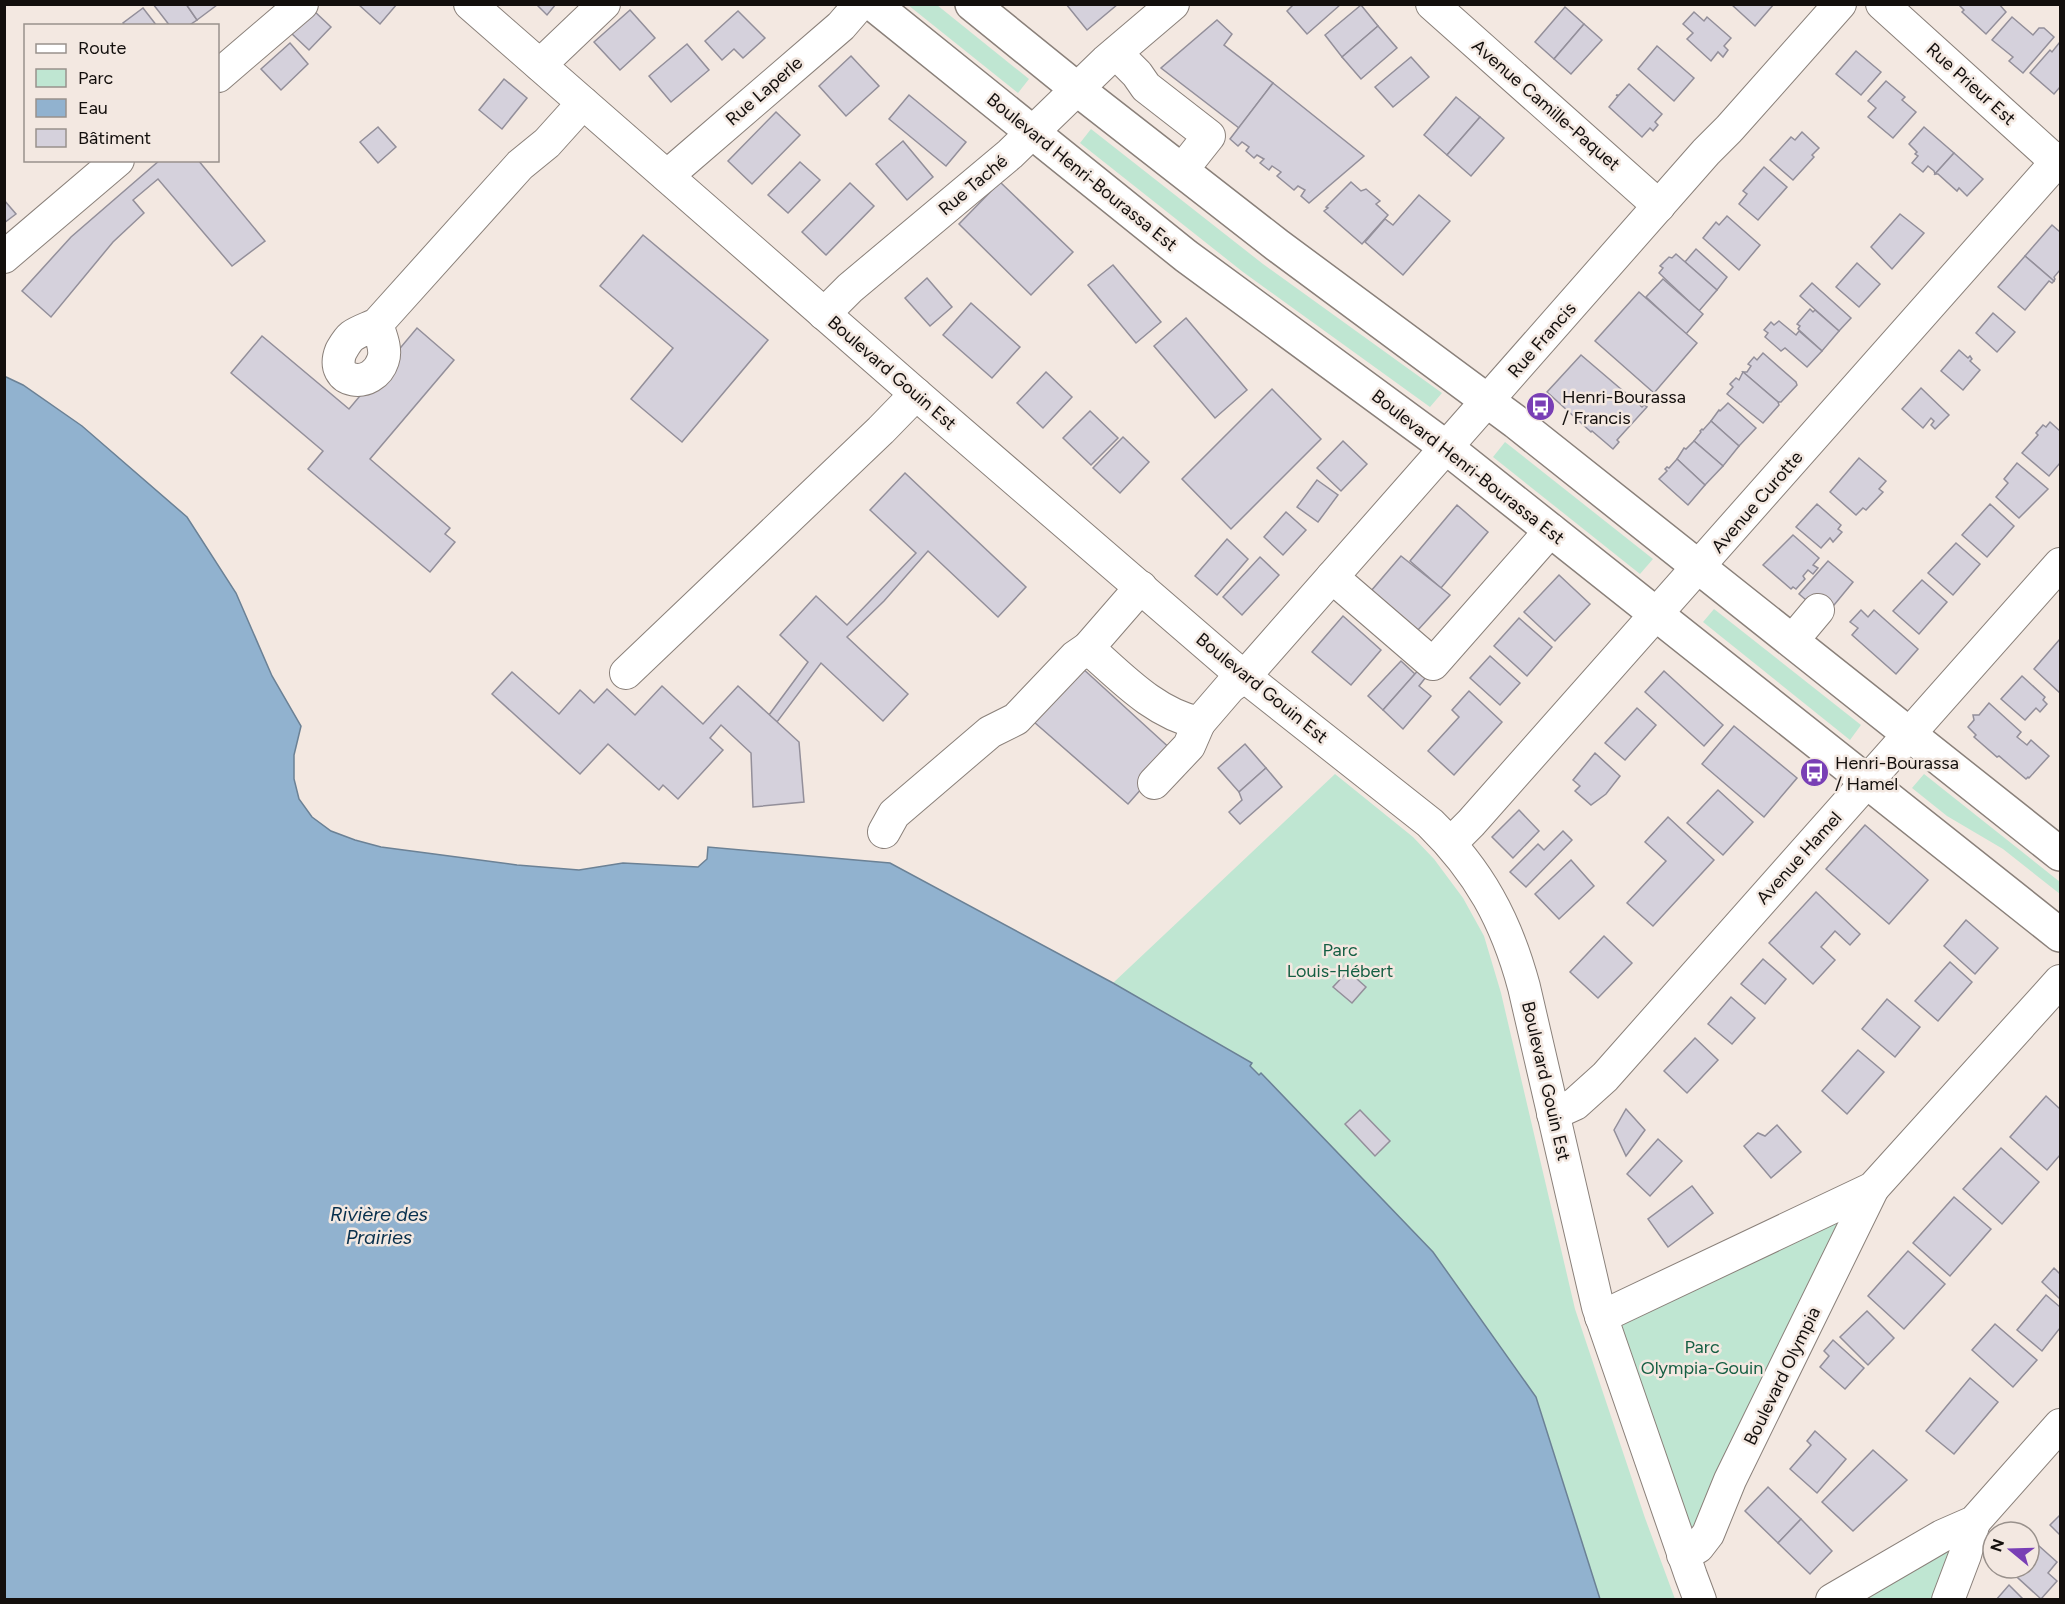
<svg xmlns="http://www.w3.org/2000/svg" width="2065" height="1604" viewBox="0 0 2065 1604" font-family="Figtree,sans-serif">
<rect width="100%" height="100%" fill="#f3e8e1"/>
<g fill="#bfe6d2">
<polygon points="908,5 937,5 1029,79 1018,93"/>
<polygon points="1091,129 1263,264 1442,393 1430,407 1243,272 1080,143"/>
<polygon points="1505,442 1653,559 1640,574 1493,457"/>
<polygon points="1714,609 1861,725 1850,740 1703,622"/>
<polygon points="1335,774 1413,837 1434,859 1463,898 1484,936 1501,993 1575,1309 1645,1518 1675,1599 1600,1599 1536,1397 1433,1252 1261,1073 1259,1075 1249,1066 1251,1064 1113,983"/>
<polygon points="1924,774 2060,882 2060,894 2003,849 1947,816 1912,788"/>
<polygon points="1843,1216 1696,1525 1689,1527 1621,1330 1623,1327 1620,1322"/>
<polygon points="1945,1548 1952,1550 1936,1599 1856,1600"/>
</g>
<polygon fill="#91b2cf" stroke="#6b8195" stroke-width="1.5" points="4,376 23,385 82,426 187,517 236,593 272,676 301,726 294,755 294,779 299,799 312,817 331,831 355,840 381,847 517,865 579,870 623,863 698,867 707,859 708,847 890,863 1113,983 1252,1063 1250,1066 1259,1075 1261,1073 1433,1252 1536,1397 1600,1599 5,1599"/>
<g fill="#d5d1dc" stroke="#938f9a" stroke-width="1.5">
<polygon points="153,4 186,4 197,20 188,26 170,26"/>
<polygon points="186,4 216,4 217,5 197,20"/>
<polygon points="358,4 397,4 380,24"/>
<polygon points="536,4 556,4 547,15"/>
<polygon points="1066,4 1118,4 1087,30"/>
<polygon points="1294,4 1340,4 1340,5 1307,34 1287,11"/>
<polygon points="1731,4 1774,4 1755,26"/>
<polygon points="1958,4 1999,4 2006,12 1986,34 1962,12 1964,10"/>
<polygon points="1361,5 1378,26 1342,57 1325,35"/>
<polygon points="1565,7 1584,24 1554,59 1535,42"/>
<polygon points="143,8 157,26 125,26 123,23"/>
<polygon points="313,10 331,27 309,50 291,33"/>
<polygon points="630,10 655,38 620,70 594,42"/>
<polygon points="738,11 765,38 743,58 734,49 722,60 705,41"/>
<polygon points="1694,12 1704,21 1707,17 1731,38 1724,46 1728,50 1723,57 1718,52 1711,61 1687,39 1693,33 1683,24"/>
<polygon points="2012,17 2033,35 2039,28 2044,28 2054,37 2023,73 2009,61 2013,57 1992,40"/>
<polygon points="1217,20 1232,34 1224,45 1273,83 1239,128 1161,68"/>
<polygon points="1584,24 1602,40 1571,74 1554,59"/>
<polygon points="1378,26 1397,48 1361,79 1342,57"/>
<polygon points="2060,42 2060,87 2054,94 2030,73 2050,50 2052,52"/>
<polygon points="290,43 308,64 281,90 261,69"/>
<polygon points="687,44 709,70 671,102 649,76"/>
<polygon points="1657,46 1694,78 1674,101 1638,69"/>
<polygon points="1856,51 1881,72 1861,95 1836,74"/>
<polygon points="851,56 879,86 846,116 819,86"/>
<polygon points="1411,57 1429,77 1393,107 1375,87"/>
<polygon points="504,79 527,98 502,129 479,110"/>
<polygon points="1886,81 1905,97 1902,100 1916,112 1893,138 1868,117 1876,108 1868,101"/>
<polygon points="1273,83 1364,156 1309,203 1301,196 1305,190 1298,186 1294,190 1277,176 1281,172 1272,166 1269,170 1260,163 1264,159 1257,155 1254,158 1246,151 1249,147 1242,142 1238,146 1230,139"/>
<polygon points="1629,84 1662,114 1655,122 1658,125 1653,131 1650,128 1642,137 1609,107 1618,96 1616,95 1619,95"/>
<polygon points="909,95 966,142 946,166 889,119"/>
<polygon points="1456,97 1480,117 1447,155 1424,135"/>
<polygon points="776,112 800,135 752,184 728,161"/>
<polygon points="1480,117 1504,138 1471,176 1447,155"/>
<polygon points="378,127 396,147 378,163 360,142"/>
<polygon points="1924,127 1954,153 1935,174 1934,171 1928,166 1923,172 1912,163 1918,156 1915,154 1917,152 1909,144"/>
<polygon points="1802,132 1819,148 1812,155 1814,157 1793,180 1770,160 1791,137 1795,140"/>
<polygon points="903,141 933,177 907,200 876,164"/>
<polygon points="1954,153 1983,179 1967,196 1959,188 1957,191 1938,174 1935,174"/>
<polygon points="160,160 198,160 265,241 232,266 158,179 133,200 144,213 113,242 51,317 22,291 71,237"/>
<polygon points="800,162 820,180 788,213 768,195"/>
<polygon points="1764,167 1787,187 1758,220 1739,204 1747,194 1743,191"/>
<polygon points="1000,182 1073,252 1031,295 959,224"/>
<polygon points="1351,182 1361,191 1366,189 1380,201 1376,204 1388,215 1362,244 1324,211 1328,208 1326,207"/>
<polygon points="850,183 874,206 826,255 802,232"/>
<polygon points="1419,195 1450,221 1403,275 1365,242 1385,219 1393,225"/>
<polygon points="4,200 16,214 4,223"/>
<polygon points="1900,214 1924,233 1892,269 1871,247"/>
<polygon points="1727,216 1760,245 1739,270 1703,238 1716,222 1719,225"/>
<polygon points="2052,225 2060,232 2060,270 2054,277 2055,279 2054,281 2025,256"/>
<polygon points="643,235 768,340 682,442 631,399 673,348 600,286"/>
<polygon points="1696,249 1727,277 1717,290 1685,262"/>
<polygon points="1676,254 1717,290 1699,311 1659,273 1663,268 1660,266 1669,257 1672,258"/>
<polygon points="2025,256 2054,281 2052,283 2049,281 2025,310 1998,287"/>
<polygon points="1857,263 1880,284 1859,307 1836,287"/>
<polygon points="1113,265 1161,322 1136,343 1088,285"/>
<polygon points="927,278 952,307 930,326 905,298"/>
<polygon points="1663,279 1703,314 1686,334 1646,297"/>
<polygon points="1812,283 1851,318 1839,331 1800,296"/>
<polygon points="1639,292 1697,343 1654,393 1595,341"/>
<polygon points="971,303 1020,347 992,378 943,335"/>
<polygon points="1810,309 1813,312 1815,310 1839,331 1822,351 1798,329 1800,326 1797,324"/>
<polygon points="1993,313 2015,332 1997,352 1976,333"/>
<polygon points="1186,318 1247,390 1215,418 1154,346"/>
<polygon points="1779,321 1796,335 1799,331 1822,351 1807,367 1785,348 1781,351 1765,337 1768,333 1764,330 1771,322 1774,325"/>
<polygon points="417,328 454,360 370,459 450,528 445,534 455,542 430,572 308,469 323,451 231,373 262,336 349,409"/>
<polygon points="1959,350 1968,358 1970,356 1972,359 1970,361 1980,370 1963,390 1941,371"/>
<polygon points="1763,353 1796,382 1797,385 1781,402 1778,402 1743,372 1747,372 1751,366 1748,364 1754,357 1757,360"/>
<polygon points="1581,355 1642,407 1644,405 1647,407 1617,440 1619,442 1613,449 1592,431 1591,432 1547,392"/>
<polygon points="1046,372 1072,397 1043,428 1017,403"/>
<polygon points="1743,372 1778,402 1779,405 1763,423 1727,394 1733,387 1730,384 1736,378 1739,380"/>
<polygon points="1921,388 1949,415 1935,429 1931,425 1934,421 1931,418 1923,428 1902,409"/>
<polygon points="1272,389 1321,439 1231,529 1182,479"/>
<polygon points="1728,403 1756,428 1739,446 1711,421 1719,410 1720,411"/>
<polygon points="1090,411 1118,438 1091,465 1063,438"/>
<polygon points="1711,421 1739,446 1723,466 1694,441 1701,432 1700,431 1702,429 1703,430"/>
<polygon points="2050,422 2060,431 2060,463 2049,476 2022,453 2038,435 2036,433 2043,425 2046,427"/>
<polygon points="1123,437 1149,462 1120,493 1093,468"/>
<polygon points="1343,441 1367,464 1341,491 1317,468"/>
<polygon points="1694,441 1723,466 1705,485 1677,459 1684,448 1686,449"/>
<polygon points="1859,458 1886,481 1879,489 1883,492 1866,510 1863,508 1856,515 1830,492"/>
<polygon points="1677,459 1705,485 1688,505 1659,479 1667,471 1665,469 1667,467 1669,468"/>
<polygon points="2017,463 2048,489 2019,518 1996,497 2008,483 2004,479"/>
<polygon points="905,473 1026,587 998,617 928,551 884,601 847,637 908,694 883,721 821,663 777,722 769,715 808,662 780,635 816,596 847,625 916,553 870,510"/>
<polygon points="1317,480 1338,495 1318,522 1297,507"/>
<polygon points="1817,504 1841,525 1838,529 1842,532 1833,542 1830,538 1821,548 1796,527"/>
<polygon points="1990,504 2014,526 1987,557 1962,535"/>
<polygon points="1457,505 1488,532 1441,588 1410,561"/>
<polygon points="1286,512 1306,530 1283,555 1264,537"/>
<polygon points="1793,535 1819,558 1813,565 1818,568 1813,574 1808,570 1803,576 1805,579 1796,589 1793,587 1791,589 1763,565"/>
<polygon points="1227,539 1248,559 1217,595 1195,576"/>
<polygon points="1956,543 1980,564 1953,595 1928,573"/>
<polygon points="1401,556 1450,595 1417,631 1371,591"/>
<polygon points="1260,557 1279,575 1242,615 1223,597"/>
<polygon points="1828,561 1853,582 1825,616 1799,594"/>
<polygon points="1559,575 1590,604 1555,641 1524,612"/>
<polygon points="1922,580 1947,602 1919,634 1893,611"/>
<polygon points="1861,610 1868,617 1874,610 1918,649 1896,674 1852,635 1858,628 1850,622"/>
<polygon points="1343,616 1381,650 1351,685 1312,652"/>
<polygon points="1519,618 1552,647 1527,676 1494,646"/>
<polygon points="2060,639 2060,693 2034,669"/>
<polygon points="1490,656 1520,683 1500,705 1470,678"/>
<polygon points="1401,661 1415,674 1383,710 1368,696"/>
<polygon points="1081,667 1174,752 1128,804 1034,722"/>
<polygon points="1421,667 1426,677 1419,686 1431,696 1403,729 1383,710"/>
<polygon points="1664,671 1723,725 1704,746 1645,692"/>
<polygon points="512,672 559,714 580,690 594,703 607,689 635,715 662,686 703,724 738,686 799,742 804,802 753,807 751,753 721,725 710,738 723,750 678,799 663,785 659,790 608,744 580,774 492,694"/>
<polygon points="2022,676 2045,697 2043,700 2047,704 2040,712 2036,708 2025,720 2001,699"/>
<polygon points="1469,691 1502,722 1454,775 1428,751 1459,717 1452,710"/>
<polygon points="1989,703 2021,732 2017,737 2027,745 2031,740 2049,756 2029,778 2028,777 2026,779 1999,756 1997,757 1974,737 1976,735 1968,727 1974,720 1973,715 1979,715"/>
<polygon points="1637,708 1656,725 1625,760 1605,743"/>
<polygon points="1734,726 1797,778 1764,817 1702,764"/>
<polygon points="1245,744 1266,768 1239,792 1218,768"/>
<polygon points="1595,753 1620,776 1606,794 1591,805 1575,791 1580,786 1573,780"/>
<polygon points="1266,768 1282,787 1240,824 1229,812 1242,800 1239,792"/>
<polygon points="1718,790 1753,822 1723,855 1687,823"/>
<polygon points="1519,810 1539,831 1513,858 1492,837"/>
<polygon points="1668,817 1714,860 1653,926 1627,903 1666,861 1645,842"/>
<polygon points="1865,825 1928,880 1889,924 1826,869"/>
<polygon points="1563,831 1572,840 1526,887 1510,872 1538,844 1544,850"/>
<polygon points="1571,860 1594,886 1559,919 1535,894"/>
<polygon points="1816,892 1860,934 1850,945 1835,931 1821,947 1835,960 1813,984 1769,943"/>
<polygon points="1966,920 1998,948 1975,974 1944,946"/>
<polygon points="1604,936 1632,963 1598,998 1570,972"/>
<polygon points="1763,959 1786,979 1765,1004 1741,984"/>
<polygon points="1950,962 1972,982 1938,1021 1915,1001"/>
<polygon points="1348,971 1366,987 1352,1003 1333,987"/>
<polygon points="1731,997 1755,1018 1732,1044 1708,1024"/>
<polygon points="1887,999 1920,1027 1895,1057 1862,1029"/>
<polygon points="1695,1038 1718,1060 1687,1093 1664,1071"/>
<polygon points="1858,1050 1884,1072 1847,1114 1822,1091"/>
<polygon points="2046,1096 2060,1109 2060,1155 2047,1170 2010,1137"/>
<polygon points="1626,1109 1645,1130 1626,1156 1614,1130"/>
<polygon points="1360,1110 1390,1141 1375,1156 1345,1124"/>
<polygon points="1777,1125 1801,1152 1771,1178 1744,1146 1758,1133 1765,1136"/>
<polygon points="1658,1139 1682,1161 1650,1196 1627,1174"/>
<polygon points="2001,1148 2039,1182 2002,1224 1963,1189"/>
<polygon points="1692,1186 1713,1213 1668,1247 1648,1219"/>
<polygon points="1954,1197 1991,1229 1950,1276 1913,1243"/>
<polygon points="1908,1251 1945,1284 1904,1329 1868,1296"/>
<polygon points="2054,1268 2060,1274 2060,1299 2042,1282"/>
<polygon points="2046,1295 2060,1307 2060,1328 2042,1351 2017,1330"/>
<polygon points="1867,1311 1894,1338 1868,1365 1840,1337"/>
<polygon points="1995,1324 2037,1360 2013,1387 1972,1350"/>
<polygon points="1833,1340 1864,1368 1845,1389 1820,1367 1829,1356 1824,1351"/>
<polygon points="1970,1378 1998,1402 1954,1454 1926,1431"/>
<polygon points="1815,1431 1846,1459 1817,1493 1790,1469 1811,1445 1807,1441"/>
<polygon points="1873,1450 1907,1480 1853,1531 1822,1502"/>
<polygon points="1768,1487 1801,1519 1778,1543 1745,1511"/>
<polygon points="2060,1515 2060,1535 2050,1525"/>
<polygon points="1801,1519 1832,1551 1810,1574 1778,1543"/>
<polygon points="2029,1537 2057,1562 2048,1573 2057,1581 2041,1599 2007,1568 2029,1568"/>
<polygon points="2009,1585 2024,1600 1996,1600"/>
</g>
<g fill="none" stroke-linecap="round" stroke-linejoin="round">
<defs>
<g id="minor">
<path d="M470,4L916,394L1230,665L1430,823C1479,871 1506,920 1524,987L1598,1307L1691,1576L1700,1600"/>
<polyline points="1432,4 1659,206"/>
<polyline points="1882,4 2060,165"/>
<polyline points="1116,53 1137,74 1146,87 1209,136 1182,170"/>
<polyline points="540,65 604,4"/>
<polyline points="218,76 302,4"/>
<polyline points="667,176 841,26 860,4"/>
<polyline points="4,257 118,160"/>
<polyline points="824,314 850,288 1010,154 1106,61 1173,4"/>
<path d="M377,324C380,334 387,349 383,360C373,391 328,384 341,351C344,346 347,340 352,336C359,331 369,328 377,324L520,165L547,143L583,103"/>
<polyline points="1332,577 1433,664 1551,530"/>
<path d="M1141,587L1088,648C1122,678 1154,713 1199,723L1230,687L1245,676L1706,152L1729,129L1840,4"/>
<polyline points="1792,641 1818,610"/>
<polyline points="626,673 881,430 916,394"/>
<polyline points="1154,783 1189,746 1199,723"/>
<polyline points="884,832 894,814 990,732 1016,719 1075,657 1088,648"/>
<polyline points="1451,843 1471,823 2060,158"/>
<polyline points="1553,1114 1575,1104 1605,1077 2060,564"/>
<polyline points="1601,1317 1873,1188 2060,981"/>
<polyline points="1683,1555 1698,1547 1708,1534 1730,1480 1873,1188"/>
<polyline points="1832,1600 1942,1536 1974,1522 2060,1425"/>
<polyline points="1948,1600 1965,1555 1974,1522"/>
</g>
<g id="major">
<polyline points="873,4 1186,256 1447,448 2060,935"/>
<polyline points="972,4 1077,89 1277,245 1516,422 2060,854"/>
</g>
</defs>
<use href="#minor" stroke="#8a807a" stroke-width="34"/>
<use href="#major" stroke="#8a807a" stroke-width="36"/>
<use href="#minor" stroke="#fff" stroke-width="32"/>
<use href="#major" stroke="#fff" stroke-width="33"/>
</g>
<defs>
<symbol id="bus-disc" viewBox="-11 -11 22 22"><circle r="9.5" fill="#793fb5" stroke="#f3e8e1"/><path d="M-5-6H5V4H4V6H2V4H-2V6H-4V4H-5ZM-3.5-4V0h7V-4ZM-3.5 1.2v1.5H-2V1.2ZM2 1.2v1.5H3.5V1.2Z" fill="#fff"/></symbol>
</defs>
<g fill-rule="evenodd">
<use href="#bus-disc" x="1524" y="390" width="33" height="33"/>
<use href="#bus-disc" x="1798" y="756" width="33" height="33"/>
</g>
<g text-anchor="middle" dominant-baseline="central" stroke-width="5" stroke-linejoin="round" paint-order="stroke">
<g font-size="18" fill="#130f0d" stroke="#f3e8e1">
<text transform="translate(1971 84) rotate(42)">Rue Prieur Est</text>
<text transform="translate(764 91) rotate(-41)">Rue Laperle</text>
<text transform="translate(1546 105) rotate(41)">Avenue Camille-Paquet</text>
<text transform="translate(1082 172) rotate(39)">Boulevard Henri-Bourassa Est</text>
<text transform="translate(973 185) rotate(-40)">Rue Taché</text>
<text transform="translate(1542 340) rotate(-49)">Rue Francis</text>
<text transform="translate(892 373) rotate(41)">Boulevard Gouin Est</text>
<text transform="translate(1468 467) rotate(38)">Boulevard Henri-Bourassa Est</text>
<text transform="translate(1757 502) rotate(-49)">Avenue Curotte</text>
<text transform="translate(1262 688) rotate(39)">Boulevard Gouin Est</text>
<text transform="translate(1799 858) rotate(-48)">Avenue Hamel</text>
<text transform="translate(1546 1081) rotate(77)">Boulevard Gouin Est</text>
<text transform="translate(1782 1376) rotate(-64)">Boulevard Olympia</text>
</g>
<g font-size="18" fill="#130f0d" stroke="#f3e8e1" text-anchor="start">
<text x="1562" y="397">Henri-Bourassa<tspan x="1562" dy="21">/ Francis</tspan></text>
<text x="1835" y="763">Henri-Bourassa<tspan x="1835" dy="21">/ Hamel</tspan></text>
</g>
<g font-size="18" fill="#155f43" stroke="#f3e8e1">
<text x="1340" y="950">Parc<tspan x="1340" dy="21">Louis-Hébert</tspan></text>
<text x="1702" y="1347">Parc<tspan x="1702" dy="21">Olympia-Gouin</tspan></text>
</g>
<g font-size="20" font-style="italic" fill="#08304d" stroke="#f3e8e1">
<text x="379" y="1214">Rivière des<tspan x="379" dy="23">Prairies</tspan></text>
</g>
</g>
<rect width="2065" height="1604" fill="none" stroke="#130f0d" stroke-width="12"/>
<rect x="24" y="24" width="195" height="138" fill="#f3e8e1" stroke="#99918c" stroke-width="1.5"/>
<rect x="36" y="44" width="30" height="9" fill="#ffffff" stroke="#99918c" stroke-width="1.5"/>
<text x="78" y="54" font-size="18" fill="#130f0d">Route</text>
<rect x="36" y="69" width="30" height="18" fill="#bfe6d2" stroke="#99918c" stroke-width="1.5"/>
<text x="78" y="84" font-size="18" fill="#130f0d">Parc</text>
<rect x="36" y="99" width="30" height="18" fill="#91b2cf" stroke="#99918c" stroke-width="1.5"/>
<text x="78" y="114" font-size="18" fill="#130f0d">Eau</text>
<rect x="36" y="129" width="30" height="18" fill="#d5d1dc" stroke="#99918c" stroke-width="1.5"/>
<text x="78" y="144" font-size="18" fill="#130f0d">Bâtiment</text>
<g transform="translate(2011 1550) rotate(289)"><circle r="28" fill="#f3e8e1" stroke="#99918c" stroke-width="1.5"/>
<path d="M0-4.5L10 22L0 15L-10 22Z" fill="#793fb5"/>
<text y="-9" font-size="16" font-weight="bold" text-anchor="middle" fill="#130f0d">N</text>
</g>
</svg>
